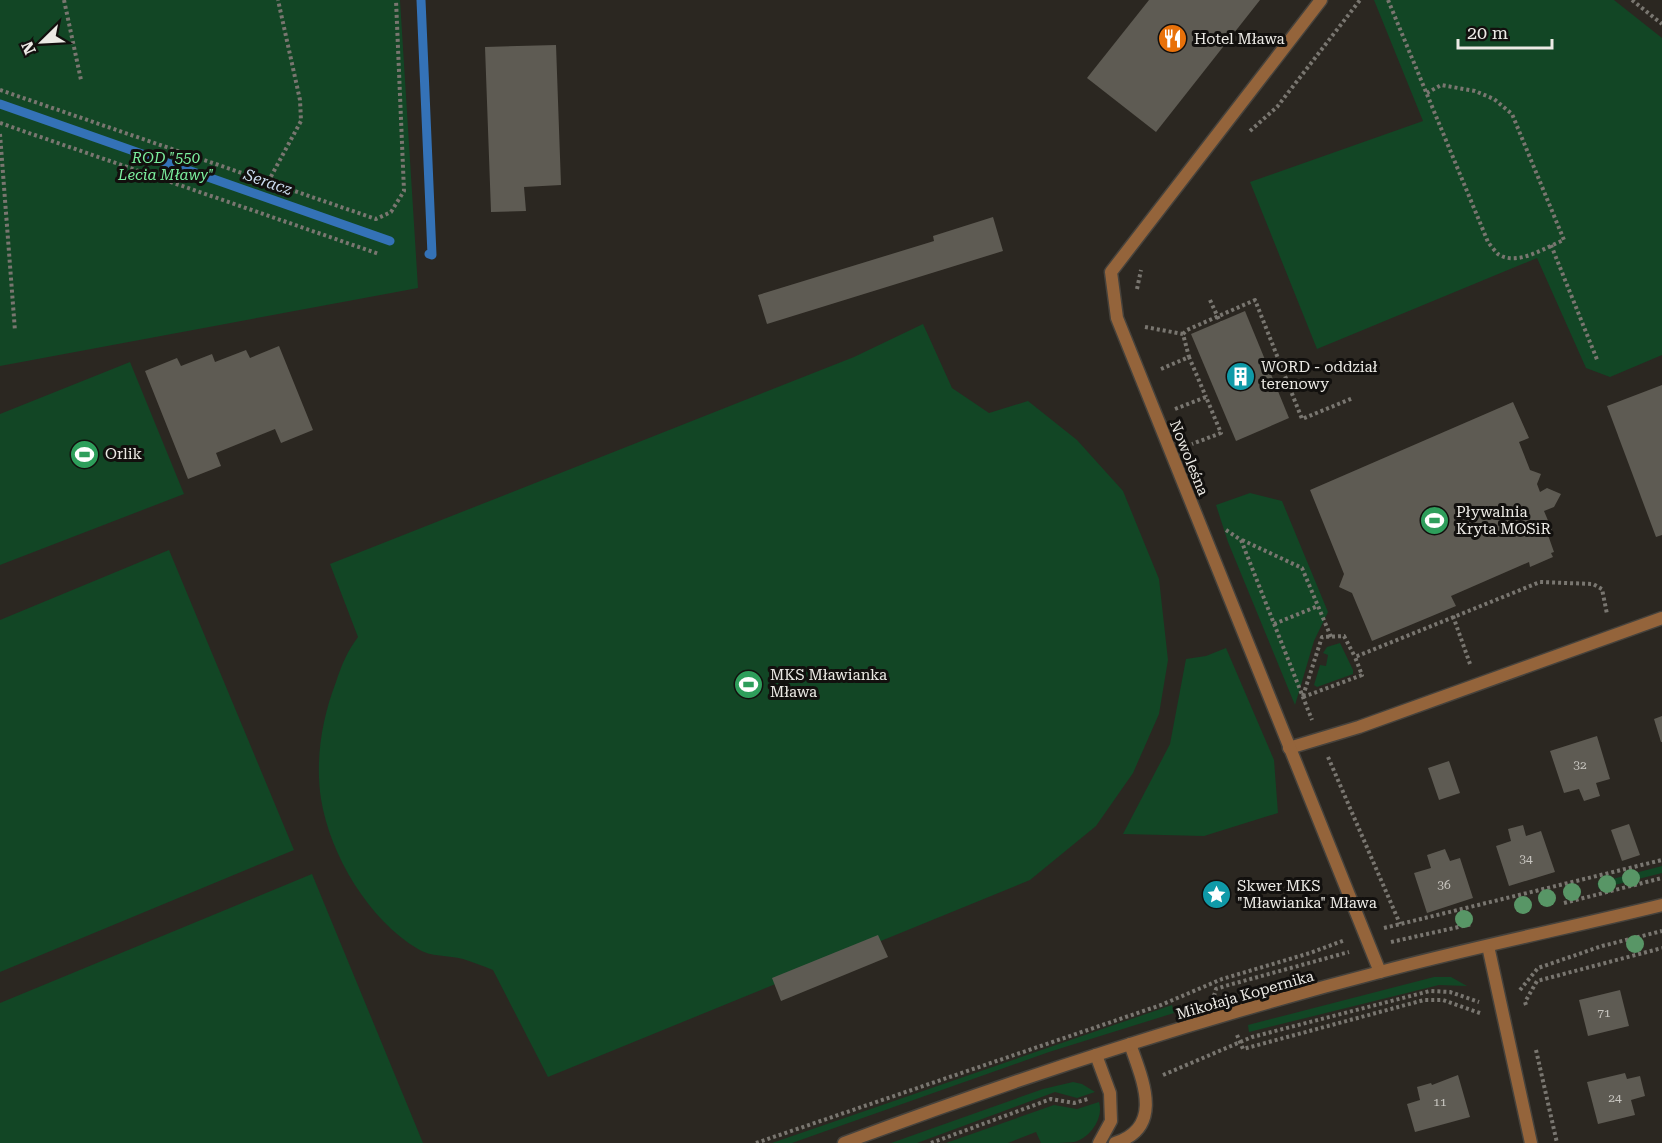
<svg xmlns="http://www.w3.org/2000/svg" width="1662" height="1143" viewBox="0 0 1662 1143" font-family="'Roboto Serif',serif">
<rect width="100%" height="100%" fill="#2b2721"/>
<g fill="#124625">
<polygon points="0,0 400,0 418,288 0,366"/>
<polygon points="1374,0 1614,0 1662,38 1662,355 1610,377 1586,368 1537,258 1317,349 1250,182 1423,121"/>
<path d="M923,324L952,388L989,413L1028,401L1077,440L1123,491L1159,579L1168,660L1159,714L1133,773L1096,826L1030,880L548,1077L493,970C483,966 473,962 463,959C449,955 430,957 418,949C369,920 330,855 321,799C315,760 322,718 336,682C342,664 347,652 358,637L330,564L854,357Z"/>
<polygon points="130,362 184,494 0,565 0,414"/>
<polygon points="1250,493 1282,501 1328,612 1314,641 1295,705 1228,542 1216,505"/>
<polygon points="169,550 294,850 0,972 0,620"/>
<polygon points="1340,643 1353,670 1353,674 1317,687 1314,685 1320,665 1326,666 1328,655 1323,653 1327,647"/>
<polygon points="1226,648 1274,760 1278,813 1204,836 1123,834 1170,744 1186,659 1206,656"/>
<polygon points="1662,866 1662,873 1599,889 1597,883"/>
<polygon points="312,874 423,1143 0,1143 0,1003"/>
<polygon points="1434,977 1451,977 1467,986 1439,985 1249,1032 1248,1025"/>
<polygon points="1172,1005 1174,1013 1049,1052 792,1143 772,1143"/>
<polygon points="1073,1082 1082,1084 1095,1092 1077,1098 1055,1092 917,1143 891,1143 1043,1089"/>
<path d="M1099,1102C1104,1118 1090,1138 1074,1142C1065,1143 1051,1143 1041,1143L1036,1132L1008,1143H946L1054,1105L1077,1109Z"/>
</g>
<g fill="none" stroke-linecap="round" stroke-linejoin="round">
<g stroke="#3472b7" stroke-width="9">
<polyline points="421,0 432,255 429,254"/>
<polyline points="0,104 390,241"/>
</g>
</g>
<g fill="#5e5b53">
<polygon points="1149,0 1260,0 1156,132 1087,78"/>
<polygon points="556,45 561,185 524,187 526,211 491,212 485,47"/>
<polygon points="993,217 1003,251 767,324 758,295 934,241 933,236"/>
<polygon points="1245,311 1289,418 1236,441 1191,334"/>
<polygon points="279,346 313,430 281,443 275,429 216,453 221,466 188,479 145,371 177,358 181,366 212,354 215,362 246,350 250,358"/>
<polygon points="1662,385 1662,535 1656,537 1607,406"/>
<polygon points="1513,402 1529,438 1519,442 1530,470 1541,474 1537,484 1540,492 1547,488 1561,494 1554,507 1544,511 1552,530 1549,531 1550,534 1548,535 1554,552 1551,553 1553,557 1530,567 1529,562 1451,596 1456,606 1372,641 1352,593 1339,587 1344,574 1310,490"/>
<polygon points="1662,716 1662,742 1661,742 1654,719"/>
<polygon points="1597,736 1610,779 1596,783 1600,796 1584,801 1579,789 1564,793 1550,751"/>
<polygon points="1449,761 1460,793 1439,800 1428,768"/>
<polygon points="1629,824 1640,855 1622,861 1611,830"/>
<polygon points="1523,825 1526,836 1541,831 1555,872 1509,886 1496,846 1511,841 1508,829"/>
<polygon points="1445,849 1450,861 1460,858 1473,898 1427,913 1414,873 1431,868 1427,855"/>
<polygon points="878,935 888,957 781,1001 772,978"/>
<polygon points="1620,990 1629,1026 1588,1036 1579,1000"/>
<polygon points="1625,1073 1627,1079 1640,1076 1645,1096 1631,1100 1635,1115 1598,1124 1587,1082"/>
<polygon points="1458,1075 1470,1117 1415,1132 1407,1104 1420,1100 1417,1087 1431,1083 1432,1085"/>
</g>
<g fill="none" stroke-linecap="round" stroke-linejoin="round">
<defs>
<polyline id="service" points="1289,748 1359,727 1662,618"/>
<g id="minor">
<polyline points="1321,0 1111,272 1117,318 1380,972"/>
<polyline points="1488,946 1531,1143"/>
<polyline points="1096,1055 1110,1093 1111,1121 1099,1143"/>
<path d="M1115,1143C1165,1127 1142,1079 1130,1044"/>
</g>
<path id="tertiary" d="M844,1143C1020,1077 1199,1019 1380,972C1473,947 1568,928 1662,905"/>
</defs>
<use href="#service" stroke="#46423c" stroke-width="15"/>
<use href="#minor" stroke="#46423c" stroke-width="15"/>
<use href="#tertiary" stroke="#46423c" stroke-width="15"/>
<g stroke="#797670" stroke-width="4" stroke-dasharray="3 3" stroke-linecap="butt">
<polyline points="64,0 81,80"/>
<path d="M1388,0L1488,242C1491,246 1495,251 1498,254C1517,267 1546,247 1564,240L1512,114L1494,99L1475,91L1441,85L1427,93"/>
<polyline points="1632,0 1662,24"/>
<polyline points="0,90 376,219 391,212 404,191 396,0"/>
<polyline points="0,123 379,254"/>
<polyline points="1250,131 1277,107 1360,0"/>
<polyline points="0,134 15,331"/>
<polyline points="268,182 301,121 300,100 278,0"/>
<polyline points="1551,245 1598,362"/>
<polyline points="1137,289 1141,270"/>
<polyline points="1210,300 1220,322"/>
<polyline points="1145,327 1183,334 1189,357"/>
<polyline points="1183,334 1187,330 1255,300 1302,419 1353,398"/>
<polyline points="1161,369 1189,357 1206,397"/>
<polyline points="1175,409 1206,397 1221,433 1192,444"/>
<polyline points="1226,530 1241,540 1312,720"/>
<polyline points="1242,540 1302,568 1318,606"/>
<polyline points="1453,616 1470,664"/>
<polyline points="1274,624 1318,606 1331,637"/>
<polyline points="1303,696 1322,637 1344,636 1355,657"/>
<polyline points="1303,697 1362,675 1355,657 1540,582 1593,584 1602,589 1607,614"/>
<polyline points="1328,757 1400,924"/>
<polyline points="1564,903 1662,878"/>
<polyline points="1384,928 1662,860"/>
<polyline points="1391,942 1472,924"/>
<polyline points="1520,990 1538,968 1602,946 1662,931"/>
<polyline points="1214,996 1216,989 1225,986 1349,952"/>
<polyline points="1526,1005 1525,1002 1537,981 1662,948"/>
<polyline points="1237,1035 1243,1049 1424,1000 1443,1000 1480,1013"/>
<polyline points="1536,1050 1557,1143"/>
<polyline points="1163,1075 1252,1037 1430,991 1450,992 1479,1002"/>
<polyline points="756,1143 1161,1005 1222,979 1310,953 1345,940"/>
<polyline points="931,1143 1051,1099 1074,1103 1088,1099"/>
</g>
<use href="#service" stroke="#94643b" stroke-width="12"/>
<use href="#minor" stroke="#94643b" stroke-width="12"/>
<use href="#tertiary" stroke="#94643b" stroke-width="12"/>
</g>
<g fill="#589666">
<circle cx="1631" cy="878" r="9"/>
<circle cx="1607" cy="884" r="9"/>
<circle cx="1572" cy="892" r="9"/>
<circle cx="1547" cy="898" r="9"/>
<circle cx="1523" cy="905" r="9"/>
<circle cx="1464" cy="919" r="9"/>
<circle cx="1635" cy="944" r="9"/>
</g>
<defs>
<symbol id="restaurant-disc" viewBox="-11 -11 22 22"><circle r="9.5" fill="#e8710a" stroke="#12100e"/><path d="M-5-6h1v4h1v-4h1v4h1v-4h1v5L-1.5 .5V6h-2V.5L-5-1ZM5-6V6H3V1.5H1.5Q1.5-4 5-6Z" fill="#fff"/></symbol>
<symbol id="building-disc" viewBox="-11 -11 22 22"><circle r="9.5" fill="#0f9aa8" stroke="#12100e"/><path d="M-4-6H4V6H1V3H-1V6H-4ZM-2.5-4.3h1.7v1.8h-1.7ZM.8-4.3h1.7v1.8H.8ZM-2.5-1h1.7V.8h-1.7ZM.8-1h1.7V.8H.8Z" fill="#fff"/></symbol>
<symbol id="stadium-disc" viewBox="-11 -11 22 22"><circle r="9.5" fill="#2e9e5b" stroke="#12100e"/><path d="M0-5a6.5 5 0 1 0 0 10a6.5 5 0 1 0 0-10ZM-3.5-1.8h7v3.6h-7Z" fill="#fff"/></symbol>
<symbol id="sight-disc" viewBox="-11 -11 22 22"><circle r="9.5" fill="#0f9aa8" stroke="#12100e"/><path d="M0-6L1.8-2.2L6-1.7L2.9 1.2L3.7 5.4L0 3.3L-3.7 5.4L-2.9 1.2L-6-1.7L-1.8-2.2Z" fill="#fff"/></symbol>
</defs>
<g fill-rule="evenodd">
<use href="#restaurant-disc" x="1156" y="22" width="33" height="33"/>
<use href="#building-disc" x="1224" y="360" width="33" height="33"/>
<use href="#stadium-disc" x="68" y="438" width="33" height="33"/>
<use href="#stadium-disc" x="1418" y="504" width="33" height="33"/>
<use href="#stadium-disc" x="732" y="668" width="33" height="33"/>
<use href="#sight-disc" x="1200" y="878" width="33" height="33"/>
</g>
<g text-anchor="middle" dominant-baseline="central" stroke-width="6" stroke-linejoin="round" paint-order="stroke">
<g font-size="12" fill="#c8c6c0">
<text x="1580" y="765">32</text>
<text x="1526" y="859">34</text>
<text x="1444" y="885">36</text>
<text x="1604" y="1013">71</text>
<text x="1615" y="1098">24</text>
<text x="1440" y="1102">11</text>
</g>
<g font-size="15" fill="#eceae5" stroke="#12100e" text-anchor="start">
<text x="1194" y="39">Hotel Mława</text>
<text x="1261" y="367">WORD - oddział<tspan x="1261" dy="17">terenowy</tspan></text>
<text x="105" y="454">Orlik</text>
<text x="1456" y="512">Pływalnia<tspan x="1456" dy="17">Kryta MOSiR</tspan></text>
<text x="770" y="675">MKS Mławianka<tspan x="770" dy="17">Mława</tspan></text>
<text x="1237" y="886">Skwer MKS<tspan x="1237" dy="17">"Mławianka" Mława</tspan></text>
</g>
<g font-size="15" font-style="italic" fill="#7cf09f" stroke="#12100e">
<text x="166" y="158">ROD "550<tspan x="166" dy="17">Lecia Mławy"</tspan></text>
</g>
<g font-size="15" fill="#eceae5" stroke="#12100e">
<text transform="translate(1189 458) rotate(68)">Nowoleśna</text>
<text transform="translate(1245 995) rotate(-16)">Mikołaja Kopernika</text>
</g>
<g font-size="16" font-style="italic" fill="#cbdbee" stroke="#12100e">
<text transform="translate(268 182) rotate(19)">Seracz</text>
</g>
</g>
<g transform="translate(42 42) rotate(246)" stroke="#12100e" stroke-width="4.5" paint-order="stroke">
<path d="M0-4.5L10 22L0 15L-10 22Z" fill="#eceae5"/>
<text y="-9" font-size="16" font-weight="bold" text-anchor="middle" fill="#eceae5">N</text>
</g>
<path d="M1458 39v9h94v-9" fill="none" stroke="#eceae5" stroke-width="3"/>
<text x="1467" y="39" font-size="18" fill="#eceae5" stroke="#12100e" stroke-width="4.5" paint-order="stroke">20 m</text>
</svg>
